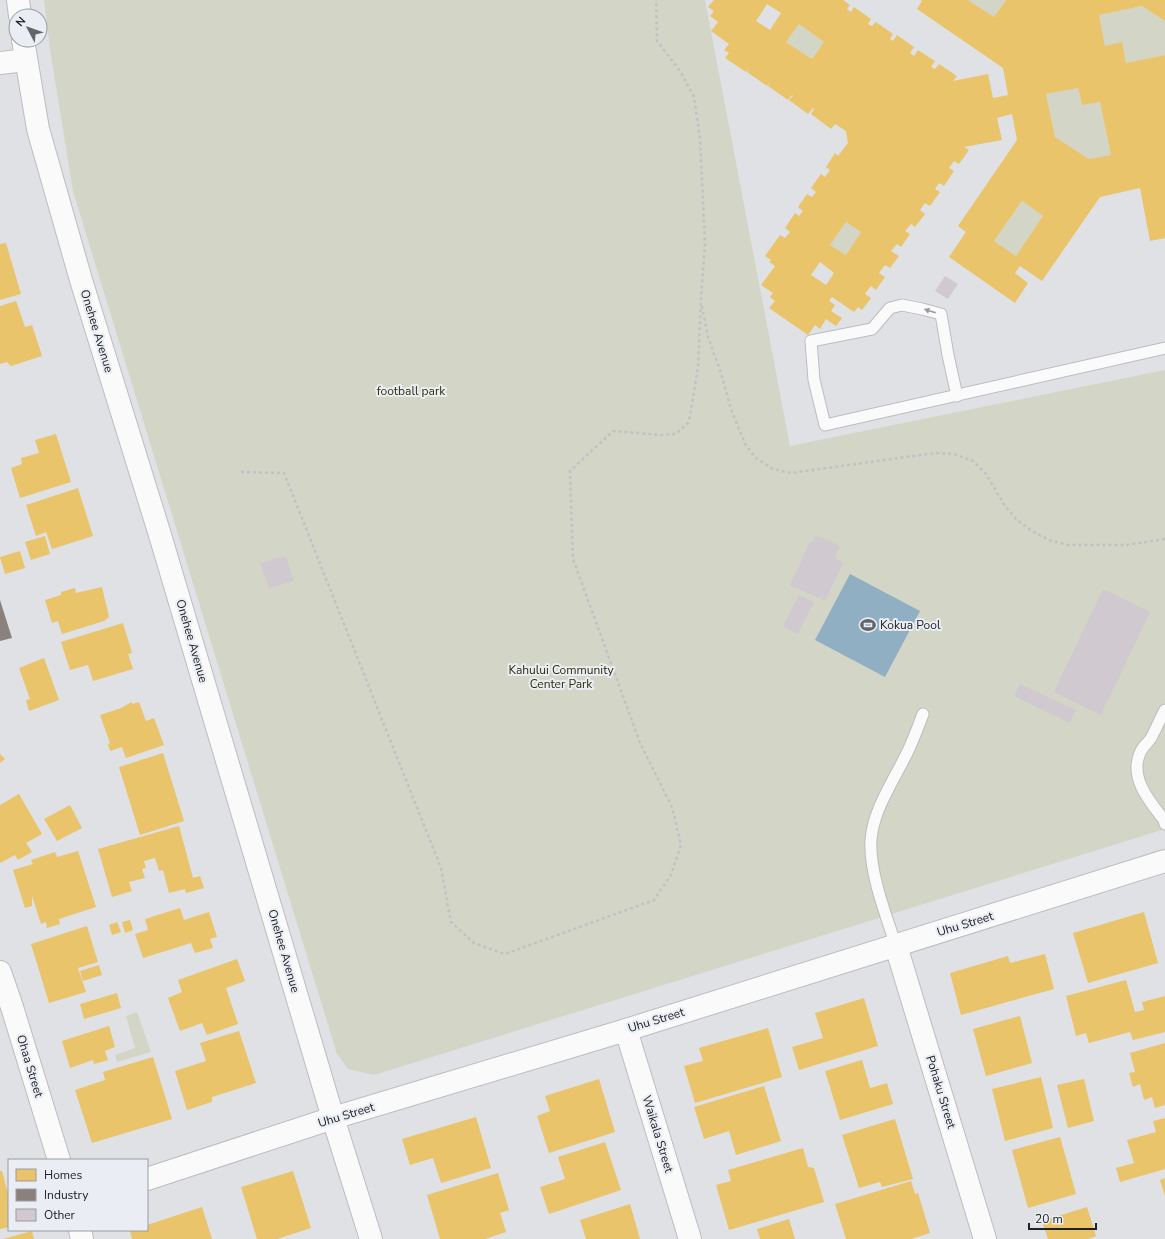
<svg xmlns="http://www.w3.org/2000/svg" width="1165" height="1239" viewBox="0 0 1165 1239" font-family="'Nunito Sans',sans-serif">
<rect width="100%" height="100%" fill="#dfe1e4"/>
<g fill="#d3d5c6">
<polygon points="44,0 705,0 790,446 1165,370 1165,829 374,1075 348,1069 337,1054 73,191 51,56"/>
<polygon points="968,0 1006,0 994,17"/>
<polygon points="1142,6 1165,21 1165,55 1126,63 1122,43 1105,46 1099,15"/>
<polygon points="799,24 824,42 812,59 786,42"/>
<polygon points="1078,88 1082,105 1100,102 1111,155 1089,159 1055,137 1046,94"/>
<polygon points="1022,201 1043,216 1016,256 994,241"/>
<polygon points="846,222 861,232 846,255 830,245"/>
<polygon points="137,1012 151,1052 117,1062 115,1055 135,1048 126,1016"/>
</g>
<polygon fill="#91afc2" points="850,574 920,611 885,677 815,640"/>
<g fill="#e9c46a" fill-rule="evenodd">
<path d="M714,0H843L850,5L847,9L851,12L854,7L871,19L868,24L872,26L876,22L893,34L890,39L893,41L897,35L914,47L910,53L914,56L918,50L935,61L931,67L935,69L939,64L957,76L953,81L988,74L993,98L1008,95L1003,68L917,9L922,1L920,0H968L994,17L1006,0H1165V21L1142,6L1099,15L1105,46L1122,42L1126,63L1165,55V238L1150,241L1140,188L1100,197L1042,281L1020,266L1015,273L1028,283L1015,303L949,257L966,232L958,226L1017,140L1012,114L997,118L1002,140L964,147L969,150L959,164L954,161L949,168L954,171L944,186L939,183L935,189L940,192L930,206L925,203L920,210L925,214L915,227L911,224L905,231L910,234L901,247L897,244L891,251L899,256L890,268L885,265L879,273L885,277L876,290L871,286L865,294L871,298L862,310L858,307L854,312L832,297L829,301L835,305L831,311L842,318L836,326L826,319L820,329L815,325L808,335L769,308L775,301L770,297L773,293L761,285L775,266L769,262L771,260L765,256L780,235L785,238L790,232L785,228L795,213L799,216L803,211L798,207L807,194L812,197L816,192L811,188L821,174L825,177L830,170L826,167L835,153L838,156L848,143L846,131L835,124L831,129L811,114L814,109L813,108L808,114L789,100L793,96L792,95L788,100L768,86L770,81L767,86L747,72L749,67L746,72L725,58L729,53L724,50L729,44L711,31L718,22L710,16L714,11L708,7ZM767,4L781,13L770,30L756,21ZM799,24L824,42L812,59L786,42ZM1078,88L1082,105L1100,102L1111,155L1089,159L1055,137L1046,94ZM1022,201L1043,216L1016,256L994,241ZM846,222L861,232L846,255L830,245ZM820,262L834,273L826,285L811,275Z"/>
<polygon points="6,243 21,294 0,300 0,244"/>
<polygon points="16,301 25,327 32,325 42,356 11,366 7,362 0,364 0,306"/>
<polygon points="56,434 71,482 20,498 11,468 22,464 21,458 39,453 35,440"/>
<polygon points="78,488 93,536 52,549 46,532 36,536 26,505"/>
<polygon points="45,536 50,554 31,560 25,542"/>
<polygon points="20,551 25,568 5,574 0,557"/>
<polygon points="102,587 109,617 104,621 62,634 58,621 52,623 45,600 61,595 61,592 75,588 76,593"/>
<polygon points="123,623 132,653 128,654 133,669 93,681 88,665 70,670 61,642"/>
<polygon points="44,658 59,700 29,711 26,700 30,699 19,668"/>
<polygon points="132,702 132,704 139,702 146,721 154,718 164,745 126,758 122,747 110,751 108,744 110,743 100,715 121,708"/>
<polygon points="163,753 184,821 140,835 119,767"/>
<polygon points="0,754 5,759 0,763"/>
<polygon points="19,794 42,834 26,843 32,852 18,860 15,855 0,863 0,805"/>
<polygon points="70,805 82,828 57,841 44,819"/>
<polygon points="179,826 193,878 200,876 204,888 186,893 185,889 169,893 163,870 159,871 155,858 144,861 146,868 142,869 145,878 129,882 132,891 112,897 98,849"/>
<polygon points="78,851 96,907 59,919 60,924 47,928 46,922 41,924 32,896 32,906 25,908 13,870 33,864 31,860 55,852 57,857"/>
<polygon points="180,908 184,920 209,912 217,937 210,939 213,948 195,953 191,943 143,958 135,934 148,930 145,919"/>
<polygon points="1144,912 1158,963 1088,983 1073,933"/>
<polygon points="130,920 133,930 125,933 122,922"/>
<polygon points="117,922 121,932 112,935 109,925"/>
<polygon points="87,926 98,962 78,968 86,992 49,1003 31,944"/>
<polygon points="1045,954 1054,989 961,1015 950,973 1008,956 1010,963"/>
<polygon points="237,959 245,981 226,988 238,1024 207,1035 202,1023 180,1031 168,998 182,992 178,980"/>
<polygon points="99,965 102,975 83,981 80,971"/>
<polygon points="1126,980 1135,1012 1144,1010 1142,1002 1165,996 1165,1032 1133,1040 1130,1032 1089,1043 1086,1033 1076,1036 1066,996"/>
<polygon points="117,993 121,1008 84,1019 80,1004"/>
<polygon points="864,998 878,1046 799,1070 792,1047 823,1038 815,1013"/>
<polygon points="1020,1016 1032,1063 986,1076 973,1029"/>
<polygon points="109,1026 115,1047 105,1051 108,1060 94,1064 93,1060 70,1068 62,1041"/>
<polygon points="768,1028 782,1077 695,1103 684,1066 703,1061 699,1048"/>
<polygon points="239,1031 256,1083 212,1097 212,1102 187,1110 175,1071 206,1061 200,1043"/>
<polygon points="1165,1043 1165,1105 1155,1108 1152,1097 1144,1100 1140,1084 1133,1087 1129,1073 1135,1072 1130,1053"/>
<polygon points="153,1057 172,1119 92,1143 75,1090 105,1080 103,1072"/>
<polygon points="862,1060 870,1088 887,1083 893,1104 840,1120 825,1071"/>
<polygon points="1041,1077 1053,1128 1005,1141 992,1089"/>
<polygon points="599,1079 615,1132 549,1153 537,1116 550,1111 545,1096"/>
<polygon points="1084,1079 1094,1121 1068,1128 1057,1085"/>
<polygon points="764,1086 781,1141 736,1155 729,1131 704,1139 694,1107"/>
<polygon points="476,1117 491,1168 441,1183 433,1158 410,1165 402,1139"/>
<polygon points="1165,1118 1165,1169 1120,1182 1116,1168 1134,1163 1127,1140 1156,1132 1153,1121"/>
<polygon points="895,1119 913,1179 882,1187 880,1182 859,1188 842,1135"/>
<polygon points="1060,1137 1076,1194 1028,1208 1012,1150"/>
<polygon points="605,1142 621,1190 549,1214 540,1187 565,1179 558,1157"/>
<polygon points="803,1148 808,1167 814,1168 824,1202 729,1230 716,1185 731,1181 728,1170"/>
<polygon points="0,1171 2,1171 9,1197 9,1227 0,1229"/>
<polygon points="293,1171 311,1228 277,1239 257,1239 241,1187"/>
<polygon points="498,1173 509,1210 500,1213 506,1232 485,1239 440,1239 427,1195"/>
<polygon points="1165,1178 1165,1196 1160,1180"/>
<polygon points="911,1181 915,1194 918,1193 930,1233 911,1239 846,1239 835,1204"/>
<polygon points="630,1204 640,1239 586,1239 580,1220"/>
<polygon points="202,1207 212,1239 132,1239 130,1231 147,1230 147,1225"/>
<polygon points="1087,1207 1096,1236 1088,1239 1048,1239 1042,1221"/>
<polygon points="789,1219 795,1239 760,1239 757,1229"/>
<polygon points="32,1231 34,1239 3,1239"/>
</g>
<polygon fill="#8a817c" points="0,600 12,638 0,641"/>
<g fill="#d0c9d0">
<polygon points="945,276 958,284 948,299 935,291"/>
<polygon points="816,535 840,546 835,556 837,557 836,559 843,563 825,601 821,599 821,597 819,596 818,598 790,585 810,542 812,543"/>
<polygon points="286,556 294,581 269,588 260,563"/>
<polygon points="1103,589 1150,612 1101,715 1054,692"/>
<polygon points="799,595 814,602 798,634 783,626"/>
<polygon points="1020,684 1076,710 1070,723 1014,696"/>
</g>
<g fill="none" stroke-linecap="round" stroke-linejoin="round">
<defs>
<g id="service">
<polyline points="957,396 948,355 941,314 922,309 902,305 890,308 872,329 811,341 814,380 825,425 1165,348"/>
<path d="M1165,710C1160,719 1156,729 1151,738C1148,743 1142,747 1140,753C1129,778 1150,802 1164,820L1165,824"/>
<path d="M896,946C886,915 869,872 871,840C873,810 894,780 907,753C913,741 918,727 923,714"/>
</g>
<g id="minor">
<polyline points="0,63 26,60"/>
<polyline points="896,946 985,1239"/>
<polyline points="0,972 12,1007 59,1160"/>
<polyline points="626,1030 690,1239"/>
<polyline points="147,1179 333,1118 626,1030 1165,861"/>
<polyline points="80,1230 82,1239"/>
</g>
<g id="tertiary">
<polyline points="18,0 20,16"/>
<polyline points="23,40 38,129 81,280 160,535 333,1118 371,1239"/>
</g>
</defs>
<use href="#service" stroke="#bbbdbe" stroke-width="13"/>
<use href="#minor" stroke="#bbbdbe" stroke-width="24"/>
<use href="#tertiary" stroke="#bbbdbe" stroke-width="24"/>
<g stroke="#c2c2c3" stroke-width="2.5" stroke-dasharray="3 3" stroke-linecap="butt">
<polyline points="702,306 708,337 721,373 731,409 745,444 757,459 773,469 791,473 935,453 954,454 973,461 986,474 1005,506 1017,520 1032,531 1049,540 1068,545 1126,545 1165,539"/>
<polyline points="241,472 284,473 441,868 451,922 474,943 505,954 654,900 671,875 681,845 672,807 640,743 573,559 570,471 613,431 660,435 676,434 689,422 698,367 701,299 705,243 700,138 694,97 680,71 657,41 656,0"/>
</g>
<use href="#service" stroke="#fafafb" stroke-width="11"/>
<use href="#minor" stroke="#fafafb" stroke-width="22"/>
<use href="#tertiary" stroke="#fafafb" stroke-width="22"/>
</g>
<defs><path id="oneway-solid" d="M-6-.8H1V-3.2L6.5 0L1 3.2V.8H-6Z"/></defs>
<use fill="#98999a" href="#oneway-solid" transform="translate(930 311) rotate(-163)"/>
<defs>
<symbol id="stadium-bare" viewBox="-9 -9 18 18"><path d="M0-5a6.5 5 0 1 0 0 10a6.5 5 0 1 0 0-10ZM-3.5-1.8h7v3.6h-7Z" fill="#646567" stroke="#eaedf3" stroke-width="2.5" paint-order="stroke"/></symbol>
</defs>
<g fill-rule="evenodd">
<use href="#stadium-bare" x="857" y="614" width="22" height="22"/>
</g>
<g text-anchor="middle" dominant-baseline="central" stroke-width="4" stroke-linejoin="round" paint-order="stroke">
<g font-size="12" fill="#212224" stroke="#eaedf3">
<text transform="translate(97 331) rotate(73)">Onehee Avenue</text>
<text transform="translate(192 641) rotate(74)">Onehee Avenue</text>
<text transform="translate(965 924) rotate(-17)">Uhu Street</text>
<text transform="translate(284 951) rotate(74)">Onehee Avenue</text>
<text transform="translate(656 1020) rotate(-17)">Uhu Street</text>
<text transform="translate(30 1066) rotate(73)">Ohaa Street</text>
<text transform="translate(941 1092) rotate(73)">Pohaku Street</text>
<text transform="translate(346 1115) rotate(-17)">Uhu Street</text>
<text transform="translate(658 1134) rotate(73)">Waikala Street</text>
</g>
<g font-size="12" fill="#2f2f0b" stroke="#eaedf3">
<text x="411" y="391">football park</text>
<text x="561" y="670">Kahului Community<tspan x="561" dy="14">Center Park</tspan></text>
</g>
<g font-size="12" fill="#212224" stroke="#eaedf3" text-anchor="start">
<text x="880" y="625">Kokua Pool</text>
</g>
</g>
<rect x="8" y="1159" width="140" height="72" fill="#eaedf3" stroke="#9a9ca0"/>
<rect x="16" y="1169" width="20" height="12" fill="#e9c46a" stroke="#9a9ca0"/>
<text x="44" y="1179" font-size="12" fill="#212224">Homes</text>
<rect x="16" y="1189" width="20" height="12" fill="#8a817c" stroke="#9a9ca0"/>
<text x="44" y="1199" font-size="12" fill="#212224">Industry</text>
<rect x="16" y="1209" width="20" height="12" fill="#d0c9d0" stroke="#9a9ca0"/>
<text x="44" y="1219" font-size="12" fill="#212224">Other</text>
<g transform="translate(28 28) rotate(311)"><circle r="19" fill="#eaedf3" stroke="#9a9ca0"/>
<path d="M0-3L7 15L0 10L-7 15Z" fill="#646567"/>
<text y="-6" font-size="11" font-weight="bold" text-anchor="middle" fill="#212224">N</text>
</g>
<path d="M1029 1223v6h67v-6" fill="none" stroke="#212224" stroke-width="2"/>
<text x="1035" y="1223" font-size="12" fill="#212224" stroke="#eaedf3" stroke-width="3" paint-order="stroke">20 m</text>
</svg>
